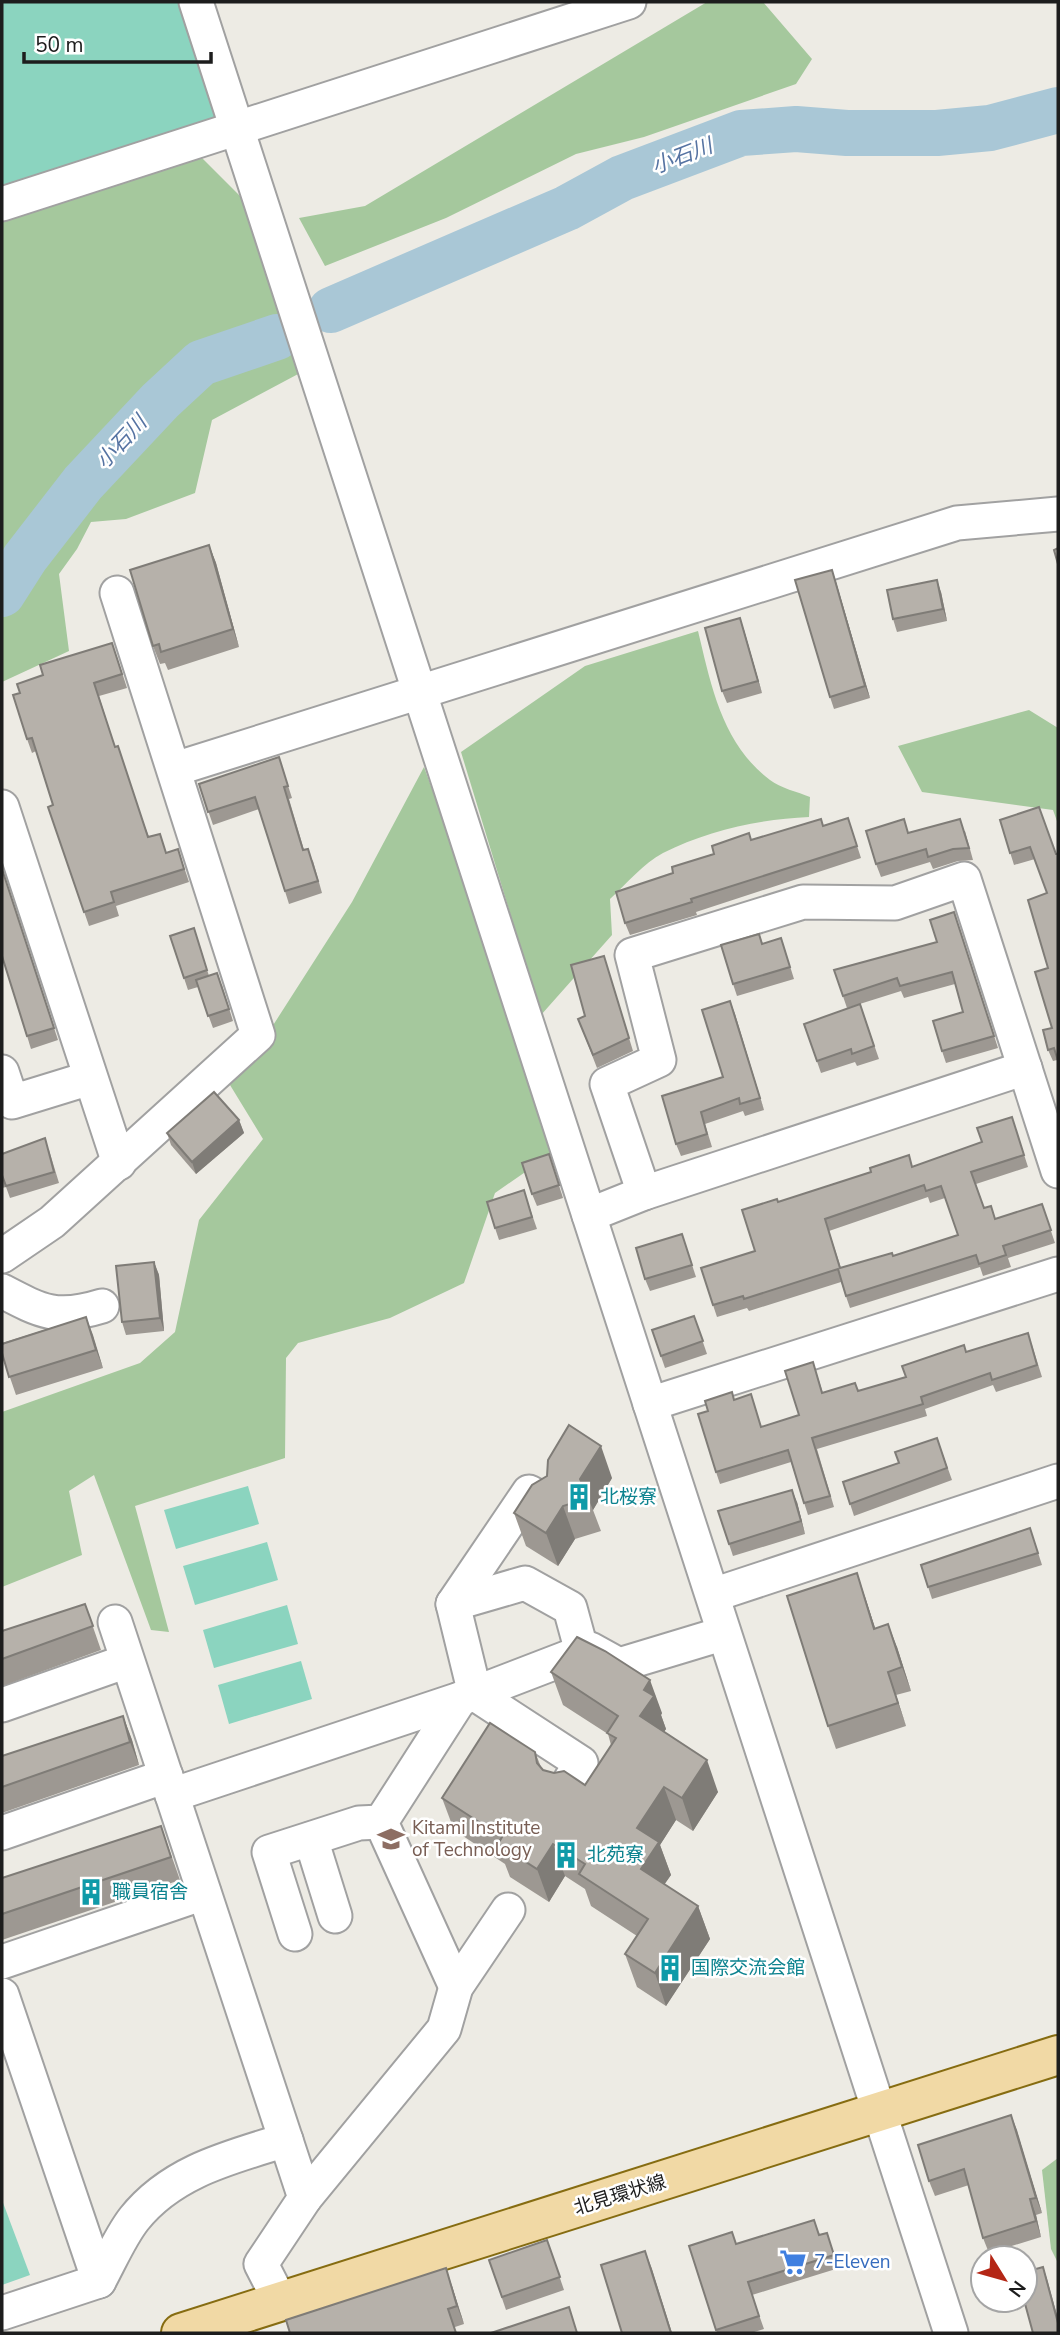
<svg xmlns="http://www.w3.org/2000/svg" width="1060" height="2335" viewBox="0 0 1060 2335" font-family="'Nunito Sans','Noto Sans JP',sans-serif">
<rect width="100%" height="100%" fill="#edebe4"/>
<g fill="#a5c89d">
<polygon points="707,2 763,2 812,59 796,84 644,137 576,154 446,218 325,266 299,218 365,206"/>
<polygon points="200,156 248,204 300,373 212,420 195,493 126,519 91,522 77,549 59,574 69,651 2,682 2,219"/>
<path d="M698,631C711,685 722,744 770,780C780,788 798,792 810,797L809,817C760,819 707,831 663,853C644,863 626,884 610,899L612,935L541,1015L461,752L585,666Z"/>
<polygon points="1029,710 1058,728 1058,824 1053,810 922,792 898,746"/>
<polygon points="424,767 523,1037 557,1150 495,1193 464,1283 390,1318 298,1343 286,1358 285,1458 135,1506 169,1632 151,1630 94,1475 69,1491 82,1555 2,1587 2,1412 140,1363 175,1332 199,1220 263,1139 230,1085 270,1030 352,902"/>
<polygon points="1058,2158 1058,2263 1051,2249 1042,2170"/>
</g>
<g fill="#8bd4bf">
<polygon points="2,2 180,2 217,121 2,189"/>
<polygon points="248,1486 259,1524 176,1549 164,1510"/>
<polygon points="267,1542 278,1580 195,1605 183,1566"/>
<polygon points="287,1605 298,1644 214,1668 203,1630"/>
<polygon points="301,1661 312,1699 229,1724 218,1685"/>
<polygon points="2,2200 30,2275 2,2285"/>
</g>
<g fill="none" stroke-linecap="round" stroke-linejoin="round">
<g stroke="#a9c7d6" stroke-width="46">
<polyline points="331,310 567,208 622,178 741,133 796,129 847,133 937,133 990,128 1058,110"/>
<polyline points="2,594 25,558 83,483 160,401 201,363 277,337"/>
</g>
<defs>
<g id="minor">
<polyline points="196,2 951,2333"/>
<polyline points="2,204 629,2"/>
<polyline points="175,769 957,523 1058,514"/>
<polyline points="2,807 119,1163"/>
<polyline points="2,1072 12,1102 90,1078"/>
<polyline points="644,1193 607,1084 659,1060 632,955 803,902 895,903 964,879 1058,1171"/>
<polyline points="589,1215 644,1193 1025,1068"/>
<polyline points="2,1256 52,1222 258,1035 117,593"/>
<path d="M2,1291C42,1312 57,1320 102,1306"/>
<polyline points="650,1404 1058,1274"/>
<polyline points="542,1499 529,1492 453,1604 475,1694 581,1763 566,1787"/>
<polyline points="713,1595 1058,1481"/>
<polyline points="453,1604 525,1583 570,1608 582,1652"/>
<polyline points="115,1622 305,2198 261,2264 280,2301"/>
<polyline points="2,1705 127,1661"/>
<polyline points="172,1795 460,1699 590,1649 619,1665 715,1636"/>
<polyline points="2,1833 166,1776"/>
<polyline points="311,1839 335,1916"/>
<polyline points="295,1934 269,1852 359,1823 381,1822"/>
<polyline points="2,1962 204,1893"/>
<polyline points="456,1987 381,1822 460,1699"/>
<polyline points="2,1995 99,2281"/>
<polyline points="305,2198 444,2029 456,1987 508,1910"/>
<path d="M2,2313L99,2281C110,2261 120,2237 134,2219C172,2171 231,2157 286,2140"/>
</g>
<polyline id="major" points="181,2333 1058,2055"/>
</defs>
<use href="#minor" stroke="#a1a1a1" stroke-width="37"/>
<use href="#major" stroke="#866c11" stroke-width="42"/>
<use href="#minor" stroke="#fff" stroke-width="33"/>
<use href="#major" stroke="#f1d9a5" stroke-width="38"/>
</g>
<g fill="#9d9892" fill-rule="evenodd">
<polygon points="209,545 216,563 239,647 168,670 165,663 160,664 153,646"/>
<polygon points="836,582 870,698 834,709 830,697"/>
<polygon points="941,592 947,621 897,632 893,619"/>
<polygon points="744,630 762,693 727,703 722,691"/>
<polygon points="117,657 127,688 99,696 115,747 149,837 166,853 178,849 189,882 116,906 119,916 89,926 48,807 53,805 36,751 32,753 27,739"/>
<polygon points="283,770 292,798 289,799 304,850 313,861 322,893 289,904 259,809 213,825 199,784"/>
<polygon points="848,818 861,858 696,912 697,915 630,935 625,923 673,873 714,854 751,840 823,826"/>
<polygon points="1000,820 1056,854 1058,854 1058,1063 1057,1060 1053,1061 1048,1050 1052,1028 1048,968 1047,893 1035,859 1014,865"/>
<polygon points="965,831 973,860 958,861 933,869 930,862 881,877 876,864 909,833"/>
<polygon points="2,869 58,1040 31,1049 27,1036"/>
<polygon points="954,912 998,1048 946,1063 942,1051 963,1012 955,984 904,998 901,991 847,1008 834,970 937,942"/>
<polygon points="194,928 209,976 222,985 233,1021 213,1028 198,987 188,990 170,936"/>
<polygon points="759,934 763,944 785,950 794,979 737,996 733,984"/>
<polygon points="604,956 633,1051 597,1068 578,1019 585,1016"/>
<polygon points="730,1001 764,1110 745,1116 743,1111 705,1124 712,1147 681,1156 676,1144 723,1077"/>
<polygon points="860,1004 879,1059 857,1066 855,1062 821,1073 804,1024"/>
<path d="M1012,1117L1028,1167L976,1184L984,1208L995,1219L1042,1204L1055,1243L1008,1258L1011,1267L983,1276L980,1267L850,1308L841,1282L749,1311L747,1308L717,1317L713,1305L755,1251L778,1202L913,1167L982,1142ZM928,1197L930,1203L945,1198L958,1235L893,1256L841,1268L829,1231Z"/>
<polygon points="239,1120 244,1133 196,1174 171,1145 167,1133"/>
<polygon points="49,1150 59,1183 10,1198 6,1187 2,1188 2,1154"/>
<polygon points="549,1154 563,1198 537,1206 532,1194"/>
<polygon points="528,1203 537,1229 499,1240 495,1228"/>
<polygon points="682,1234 696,1277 650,1291 645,1279"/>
<polygon points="154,1262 159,1275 164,1331 126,1335 122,1322"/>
<polygon points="694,1316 707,1354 665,1368 652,1330"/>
<polygon points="86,1317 103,1368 16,1395 3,1357 2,1358 2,1343"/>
<polygon points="1032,1345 1042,1377 996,1392 993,1385 925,1409 927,1416 817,1449 834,1507 808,1515 791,1462 720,1484 716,1472 708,1411 735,1400 762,1427 799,1415 813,1362 823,1393 858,1391 906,1377 966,1352"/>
<polygon points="937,1438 952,1480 854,1516 843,1482 899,1463"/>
<polygon points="612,1478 593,1510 601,1531 575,1539 558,1566 526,1546 514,1513"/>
<polygon points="797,1502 805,1534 733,1556 718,1511"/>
<polygon points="1034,1540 1042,1565 932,1599 921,1565"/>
<polygon points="865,1597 875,1628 897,1647 911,1691 896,1695 906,1726 836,1749 828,1726"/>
<polygon points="85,1604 101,1650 2,1686 2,1631"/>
<polygon points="551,1672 662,1713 661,1715 666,1729 664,1732 718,1792 693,1831 676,1820 660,1845 671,1875 664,1884 698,1906 710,1939 666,2006 637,1987 625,1954 637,1936 591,1906 585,1889 565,1876 549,1902 510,1877 505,1864 454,1830 442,1798 535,1752 541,1767 543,1770 585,1785 611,1745 608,1734 563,1705"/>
<polygon points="123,1716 132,1740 139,1765 2,1813 2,1756"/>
<polygon points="161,1826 180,1880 2,1940 2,1878"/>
<polygon points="1011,2115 1042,2213 1036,2215 1041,2237 989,2253 983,2238 969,2185 935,2196 929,2181"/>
<polygon points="827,2233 839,2268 752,2295 764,2329 751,2333 717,2333 689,2246 736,2244 820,2235"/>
<polygon points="547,2240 564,2290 506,2310 489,2260"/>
<polygon points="452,2286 464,2324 455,2327 290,2333"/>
</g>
<g fill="#7f7c77">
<polygon points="209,545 216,563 239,647 233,629"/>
<polygon points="832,570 836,582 870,698 865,686"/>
<polygon points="937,580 941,592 947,621 943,609"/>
<polygon points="740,618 744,630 762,693 758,681"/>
<polygon points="730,1001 735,1014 764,1110 760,1098"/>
<polygon points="239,1120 244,1133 196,1174 192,1162"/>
<polygon points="154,1262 159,1275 164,1331 160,1318"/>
<polygon points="86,1317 93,1335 103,1368 96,1350"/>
<polygon points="601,1446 612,1478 593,1510 580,1479"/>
<polygon points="792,1490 797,1502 805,1534 801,1521"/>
<polygon points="563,1506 575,1539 558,1566 546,1533"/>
<polygon points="857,1573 865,1597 883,1652 874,1629"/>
<polygon points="888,1624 897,1647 911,1691 902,1667"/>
<polygon points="888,1672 896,1695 906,1726 898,1703"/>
<polygon points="650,1680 662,1713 661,1715 666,1729 652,1749 640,1716 644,1690"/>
<polygon points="123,1716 132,1740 139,1765 130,1742"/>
<polygon points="707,1760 718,1792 693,1831 682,1798"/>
<polygon points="664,1787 676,1820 660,1845 671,1875 653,1901 641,1869 637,1828"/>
<polygon points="553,1844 565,1876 549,1902 537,1869"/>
<polygon points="698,1906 710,1939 666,2006 655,1973"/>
<polygon points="1011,2115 1017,2130 1042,2213 1036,2198"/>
<polygon points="1030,2199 1036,2215 1041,2237 1036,2221"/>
<polygon points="645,2251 652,2269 672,2333 671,2333"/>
<polygon points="1043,2267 1047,2279 1058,2319 1058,2323"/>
<polygon points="446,2268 452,2286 464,2324 457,2306"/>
</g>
<g fill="#b6b1aa" stroke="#7f7c77" stroke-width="2" fill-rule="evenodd">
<polygon points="209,545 233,629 161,652 159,644 153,646 130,570"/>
<polygon points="1058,548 1058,564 1054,550"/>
<polygon points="832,570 865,686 830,697 795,580"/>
<polygon points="937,580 943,609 893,619 887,590"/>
<polygon points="740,618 758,681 722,691 705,628"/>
<polygon points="112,643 122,674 94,683 115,747 118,746 148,837 160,834 166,853 178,849 184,869 111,892 114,902 84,912 48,807 53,805 32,738 27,739 13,695 20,693 17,684 43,675 40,665"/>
<polygon points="279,757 288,786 284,787 303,850 308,849 318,881 285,891 255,797 208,812 199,784"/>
<polygon points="1039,807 1056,854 1058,854 1058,1061 1054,1048 1048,1050 1043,1030 1052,1028 1035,972 1048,968 1028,900 1047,893 1030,847 1010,853 1000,820"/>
<polygon points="848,818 857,846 691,899 692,902 625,923 616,892 673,873 672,867 714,854 712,846 749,833 751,840 821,819 823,826"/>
<polygon points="904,819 908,833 960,819 969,848 953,849 928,857 926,849 876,864 866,831"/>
<polygon points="2,869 54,1028 27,1036 2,956"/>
<polygon points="954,912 994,1036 942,1051 933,1021 963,1012 952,972 900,986 897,978 843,996 834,970 937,942 930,920"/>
<polygon points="194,928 207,970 184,978 170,936"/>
<polygon points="759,934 762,944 781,938 790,967 733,984 721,945"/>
<polygon points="604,956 629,1038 593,1055 578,1019 585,1016 571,965"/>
<polygon points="217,973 229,1009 208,1016 196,980"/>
<polygon points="730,1001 760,1098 740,1104 739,1098 701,1112 707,1134 676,1144 662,1096 723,1077 702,1010"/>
<polygon points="860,1004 874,1046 852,1054 851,1049 817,1061 804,1024"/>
<polygon points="214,1092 239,1120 192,1162 167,1133"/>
<path d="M1012,1117L1024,1155L971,1172L984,1208L991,1206L995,1219L1042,1204L1051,1230L1003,1246L1006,1255L979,1264L976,1255L846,1296L838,1269L744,1299L743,1296L713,1305L701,1268L755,1251L742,1210L777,1199L778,1202L871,1172L870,1168L909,1155L912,1167L982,1142L977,1128ZM924,1185L926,1191L941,1186L958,1235L893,1256L892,1253L840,1268L825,1219Z"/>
<polygon points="45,1138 54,1172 6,1186 2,1175 2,1154"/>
<polygon points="549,1154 559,1185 532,1194 522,1163"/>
<polygon points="524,1190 532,1217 495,1228 487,1202"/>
<polygon points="682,1234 692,1265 645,1279 636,1248"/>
<polygon points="154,1262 160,1318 122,1322 116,1266"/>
<polygon points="694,1316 703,1341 661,1356 652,1330"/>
<polygon points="86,1317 96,1350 9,1377 2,1353 2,1344"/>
<polygon points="1028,1333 1037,1365 992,1380 990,1373 921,1397 923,1404 812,1438 830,1496 804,1503 788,1450 716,1472 698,1414 708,1411 705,1401 732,1392 734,1400 751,1394 761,1427 799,1415 785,1371 813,1362 822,1393 855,1383 858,1391 906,1377 902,1366 964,1345 966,1352"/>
<polygon points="569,1425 601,1446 580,1479 589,1498 563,1506 546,1533 514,1513 532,1485 547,1476 548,1460"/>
<polygon points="937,1438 947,1468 850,1504 843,1482 899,1463 895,1452"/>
<polygon points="792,1490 801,1521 729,1544 718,1511"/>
<polygon points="1030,1528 1038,1553 928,1587 921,1565"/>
<polygon points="857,1573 874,1629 888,1624 902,1667 888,1672 898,1703 828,1726 787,1596"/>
<polygon points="85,1604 93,1626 2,1659 2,1631"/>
<polygon points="577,1637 605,1651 650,1680 644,1690 654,1696 640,1716 707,1760 682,1798 664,1787 637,1828 659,1842 641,1869 698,1906 655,1973 625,1954 648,1919 579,1874 585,1864 553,1844 537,1869 498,1844 502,1837 442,1798 490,1723 535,1752 537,1763 543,1770 554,1773 564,1771 585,1785 616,1738 607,1733 618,1716 551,1672"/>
<polygon points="123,1716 130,1742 2,1787 2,1756"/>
<polygon points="161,1826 171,1857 2,1914 2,1878"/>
<polygon points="1011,2115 1036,2198 1030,2199 1036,2221 983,2238 964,2169 929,2181 918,2145"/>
<polygon points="814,2220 819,2235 827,2233 834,2255 748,2282 759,2316 716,2330 689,2246 732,2232 736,2244"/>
<polygon points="547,2240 560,2277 502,2297 489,2260"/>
<polygon points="645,2251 671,2333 622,2333 601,2265"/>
<polygon points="1043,2267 1058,2323 1058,2333 1033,2333 1024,2300 1025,2300 1025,2272"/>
<polygon points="446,2268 457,2306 448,2309 456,2333 290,2333 286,2320"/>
<polygon points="569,2307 577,2333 491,2333"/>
</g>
<defs>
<symbol id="building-bare" viewBox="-9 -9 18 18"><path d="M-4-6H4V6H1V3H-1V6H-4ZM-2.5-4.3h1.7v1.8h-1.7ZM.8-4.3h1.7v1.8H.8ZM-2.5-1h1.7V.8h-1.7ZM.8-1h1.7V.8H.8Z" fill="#0f9aa8" stroke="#fff" stroke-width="2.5" paint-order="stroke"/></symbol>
<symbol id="university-bare" viewBox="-9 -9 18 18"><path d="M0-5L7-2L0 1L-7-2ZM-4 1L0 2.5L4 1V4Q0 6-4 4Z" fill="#8d6e63" stroke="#fff" stroke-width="2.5" paint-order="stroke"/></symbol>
<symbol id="supermarket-bare" viewBox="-9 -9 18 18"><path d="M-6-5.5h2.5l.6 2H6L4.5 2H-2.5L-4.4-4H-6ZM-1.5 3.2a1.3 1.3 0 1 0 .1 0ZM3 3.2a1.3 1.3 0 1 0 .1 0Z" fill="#3f7fe0" stroke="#fff" stroke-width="2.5" paint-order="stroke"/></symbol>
</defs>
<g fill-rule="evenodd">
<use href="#building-bare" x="560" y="1478" width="38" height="38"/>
<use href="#university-bare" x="372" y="1820" width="38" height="38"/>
<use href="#building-bare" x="547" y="1836" width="38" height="38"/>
<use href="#building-bare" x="72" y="1873" width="38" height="38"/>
<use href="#building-bare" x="651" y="1949" width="38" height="38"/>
<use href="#supermarket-bare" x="774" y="2243" width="38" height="38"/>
</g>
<g text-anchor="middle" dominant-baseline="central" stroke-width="5" stroke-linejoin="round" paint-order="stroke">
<g font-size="19" fill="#0d838f" stroke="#fff" text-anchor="start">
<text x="600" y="1497">北桜寮</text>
<text x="587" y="1855">北苑寮</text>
<text x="112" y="1892">職員宿舎</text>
<text x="691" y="1968">国際交流会館</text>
</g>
<g font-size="19" fill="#785e54" stroke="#fff" text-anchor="start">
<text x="412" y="1828">Kitami Institute<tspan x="412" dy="22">of Technology</tspan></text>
</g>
<g font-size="19" fill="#1d1d1d" stroke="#fff">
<text transform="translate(620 2195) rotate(-17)">北見環状線</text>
</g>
<g font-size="19" fill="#366cbe" stroke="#fff" text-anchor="start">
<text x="814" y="2262">7-Eleven</text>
</g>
<g font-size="21" font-style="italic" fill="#5573a2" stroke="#fff">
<text transform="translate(682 156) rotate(-21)">小石川</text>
<text transform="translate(121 442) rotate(-47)">小石川</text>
</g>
</g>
<rect width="1060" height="2335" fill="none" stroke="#1d1d1d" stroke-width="7"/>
<g transform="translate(1004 2279) rotate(127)"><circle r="33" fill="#ffffff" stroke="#a5a5a5" stroke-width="2"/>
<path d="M0-5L12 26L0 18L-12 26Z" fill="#b42716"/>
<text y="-10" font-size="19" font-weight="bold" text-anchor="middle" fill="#1d1d1d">N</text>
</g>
<path d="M24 52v10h187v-10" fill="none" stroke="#1d1d1d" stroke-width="3.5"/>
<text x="35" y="52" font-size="21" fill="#1d1d1d" stroke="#ffffff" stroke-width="5" paint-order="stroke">50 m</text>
</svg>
